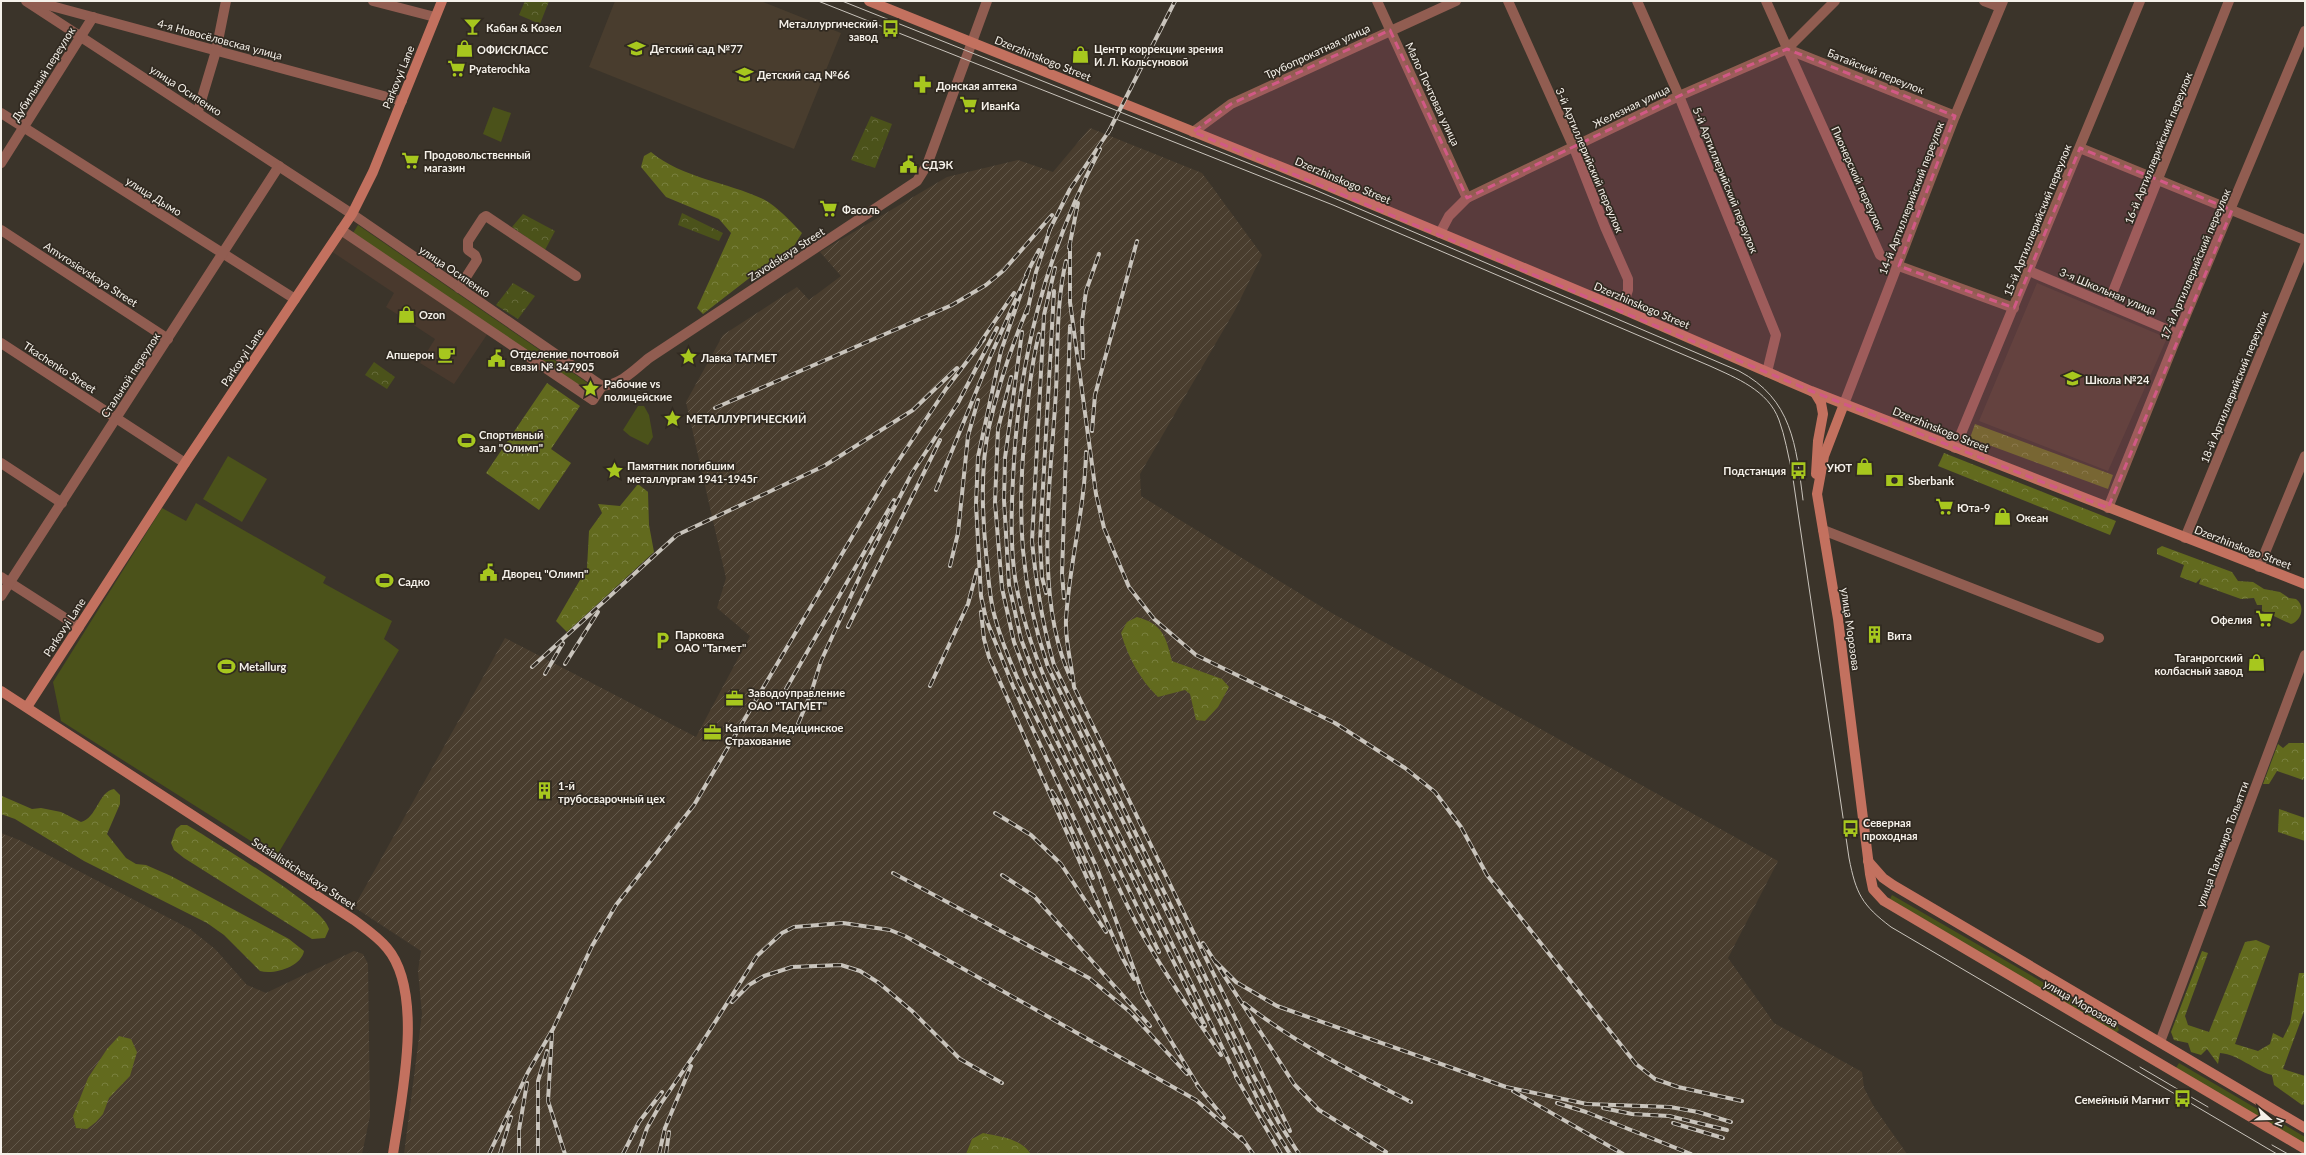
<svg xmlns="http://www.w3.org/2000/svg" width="2306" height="1155" viewBox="0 0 2306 1155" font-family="Lato,sans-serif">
<defs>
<pattern id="industrial-furrows" width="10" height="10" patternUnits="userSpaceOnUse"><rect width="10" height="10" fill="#493d2e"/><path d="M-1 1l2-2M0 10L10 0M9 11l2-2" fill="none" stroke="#645a4c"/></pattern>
<pattern id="forest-crowns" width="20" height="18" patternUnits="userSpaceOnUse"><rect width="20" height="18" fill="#626a1e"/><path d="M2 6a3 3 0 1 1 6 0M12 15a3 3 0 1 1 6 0" fill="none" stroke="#79803f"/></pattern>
<pattern id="park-crowns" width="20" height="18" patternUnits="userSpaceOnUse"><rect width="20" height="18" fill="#4b521a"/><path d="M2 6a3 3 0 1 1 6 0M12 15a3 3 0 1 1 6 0" fill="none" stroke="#666b3b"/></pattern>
</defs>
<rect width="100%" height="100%" fill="#3b342a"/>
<polygon fill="#49392d" points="342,234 488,333 454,384 420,363 435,339 386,307 394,293 331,251"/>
<g fill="url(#industrial-furrows)">
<polygon points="1090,128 1202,173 1262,255 1235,310 1140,474 1141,496 1330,612 1778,861 1728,958 1774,1023 1862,1072 1864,1088 1874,1107 1907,1154 404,1154 422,1014 418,971 421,951 354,907 505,638 696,737 750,636 717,608 726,578 686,402 723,335 797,287 809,300 841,276 820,252 947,177 1018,160 1053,172"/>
<polygon points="1,833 19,840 190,929 215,949 247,985 266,993 354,951 363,954 368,964 370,1116 362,1154 1,1154"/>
</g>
<g fill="#493d2e">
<polygon points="615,1 761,1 841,33 794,149 589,67"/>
<polygon points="2037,283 2167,338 2108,471 1979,421"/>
</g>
<g fill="#4b521a">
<polygon points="493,107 511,113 501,142 483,134"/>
<polygon points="358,225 592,386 587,393 353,233"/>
<polygon points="638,406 644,406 649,415 653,437 648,445 630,436 623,430"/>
<polygon points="228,456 267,479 242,522 203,499"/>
<polygon points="196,503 326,577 323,583 392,621 384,639 399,650 276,857 61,721 53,682 162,508 186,521"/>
<polygon points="1892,895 2117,1025 2119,1030 2116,1033 1890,899"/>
<polygon points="2179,1063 2305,1137 2305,1145 2176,1068"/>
</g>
<g fill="url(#forest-crowns)">
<path d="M651,152C682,178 727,182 763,199C777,206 791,222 802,233L794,246L774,259L703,314L697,308L731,233L719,219L666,197L641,167L644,156Z"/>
<polygon points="547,383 580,406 551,449 571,463 539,510 486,473"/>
<polygon points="1975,424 2113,475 2108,489 1970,438"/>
<polygon points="1944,453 2116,521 2110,535 1938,466"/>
<polygon points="638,484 648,492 649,525 654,552 567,632 556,621 587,568 589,531 602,513 598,504 620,506"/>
<path d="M2162,546L2232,572L2238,581L2253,582L2264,589L2280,592L2289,598L2296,599C2306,606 2301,621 2291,624C2281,620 2273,615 2262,611V605H2257L2254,598L2241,599L2199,584L2201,578L2196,583L2180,577L2184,565L2157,554V549Z"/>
<path d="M1137,617C1163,624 1166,637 1172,661L1222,679L1229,687L1218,707L1205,721L1196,720L1190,694L1185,690L1158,697C1140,680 1128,657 1121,633L1127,622Z"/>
<polygon points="2289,743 2305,743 2305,776 2303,780 2277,771 2269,784 2263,784 2278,744 2283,748"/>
<path d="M114,789L120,795V804L107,834L126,858L136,864L146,865L171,876L289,939L304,951C301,967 274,975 260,971L224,935L207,923L84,861L15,819L1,814L2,796L32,809L41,808L61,812L81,822C97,818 98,792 114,789Z"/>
<polygon points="2279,809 2305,818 2305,841 2278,832"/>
<path d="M181,825H187L202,834C226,850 323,906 329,929L325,938L312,939L184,858L174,850L171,843L176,829Z"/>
<path d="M2256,940L2270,946L2235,1044L2258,1051L2270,1044L2273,1033L2283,1038L2290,1024L2299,973H2305V1009L2283,1069L2305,1076V1104L2302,1105L2274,1085L2272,1075C2253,1070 2240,1055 2220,1053L2218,1064L2207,1049L2201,1055L2191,1052L2188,1043L2174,1040L2171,1032L2202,951L2208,953L2185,1016L2188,1025L2209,1032L2245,942Z"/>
<polygon points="119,1036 131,1039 137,1052 130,1076 109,1098 103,1114 96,1122 87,1129 76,1128 73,1116 88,1078 107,1049"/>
<path d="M983,1133C1001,1137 1020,1138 1031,1154H966L972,1139Z"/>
</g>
<g fill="url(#park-crowns)">
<polygon points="525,1 549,1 540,24 519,15"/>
<polygon points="871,116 892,124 875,168 851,160"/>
<polygon points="682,213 723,233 719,241 678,225"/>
<polygon points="523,214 555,231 545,250 512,227"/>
<polygon points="513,283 535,296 518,319 496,305"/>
<polygon points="374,362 395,377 387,389 365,375"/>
</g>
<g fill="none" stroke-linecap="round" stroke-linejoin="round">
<g stroke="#915d51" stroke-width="10">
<polyline points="26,1 352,214 602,386"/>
<polyline points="33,1 402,101"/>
<polyline points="373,1 435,17"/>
<polyline points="1377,1 1467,198"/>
<polyline points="1508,1 1574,148 1605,227 1628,279 1628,290 1622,309"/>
<polyline points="1637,1 1679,96 1776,335 1767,372"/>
<polyline points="1766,1 1880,255 1899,266 2014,308"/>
<polyline points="1984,1 2000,7"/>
<polyline points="1787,49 1955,116"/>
<polyline points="198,111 216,51 226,1"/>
<polyline points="1,113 295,299"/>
<polyline points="1193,132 1231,104 1456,1"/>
<polyline points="2080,148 2305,240"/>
<polyline points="1,163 93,17"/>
<polyline points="1,230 168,339"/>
<polyline points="341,230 593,400 602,386"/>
<polyline points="1440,233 1449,216 1467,198 1679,96 1787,49 1835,1"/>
<polyline points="2029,271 2178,334"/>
<polyline points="459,288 477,260 475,255 468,250 468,241 483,218 486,216 576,276"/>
<polyline points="2108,304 2229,1"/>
<polyline points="1,343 185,463"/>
<path d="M602,386C622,384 634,370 649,358L917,181L927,165L987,1"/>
<polyline points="1844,404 1955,116 2003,1"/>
<polyline points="1955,448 2140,1"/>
<polyline points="1,463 62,503"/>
<polyline points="2108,508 2178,334 2305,31"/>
<polyline points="1823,530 2099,638"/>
<polyline points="2185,538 2305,246"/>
<polyline points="2259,567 2305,456"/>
<polyline points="1,577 79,627"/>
<polyline points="1,596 279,166"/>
<polyline points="2160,1042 2305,655"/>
</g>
<g stroke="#c3715f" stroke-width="10">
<polyline points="869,1 1316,181 1622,309 1811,391 2305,584"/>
<polyline points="1815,393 1821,403 1823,414 1818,441 1816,474"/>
<polyline points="1844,404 1824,456 1817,494 1838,619 1870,874 1873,889 1884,901 2305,1149"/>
<path d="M1,691L354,920C366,929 378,937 387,948C425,993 401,1100 393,1154"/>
<polyline points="27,707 185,463 352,214 373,172 442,1"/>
<polyline points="1868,861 1883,878 1893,885 2305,1128"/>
</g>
<g stroke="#c9c4bc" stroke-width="1">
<path d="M818,1L1333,205L1710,366C1736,378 1768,390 1779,420C1785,436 1788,455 1792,472L1849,858C1856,894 1862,905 1891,927L2277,1154"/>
<path d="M842,1L1313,189L1739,371C1792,399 1796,445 1803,500"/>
<polyline points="2140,1067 2208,1107"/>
<polyline points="2272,1145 2288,1154"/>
</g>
<defs>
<g id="rail">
<polyline points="1108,133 1175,1"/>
<path d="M1100,149C1045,255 1018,360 1013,479C1011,514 1010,550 1016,584C1030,662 1069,731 1103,801C1148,894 1193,987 1238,1080"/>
<polyline points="1049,231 1070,189 1111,128"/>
<polyline points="1070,243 1070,302 1096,494 1104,528 1129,587 1154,619 1196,655 1335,723 1405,768 1435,792 1461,827 1487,875 1636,1064 1655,1079 1678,1087 1742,1101"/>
<polyline points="1069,248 1078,203"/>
<path d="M1066,261C1056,303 1058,349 1056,391C1051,480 1033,598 1071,679"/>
<path d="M1055,268L1044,315L1032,541C1036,583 1042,624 1054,665L1253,1075L1279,1123L1299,1154"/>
<polyline points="1026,275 1039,250"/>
<path d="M1028,307C1012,345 998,386 989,427C980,468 982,512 986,553C988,573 989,594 994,614C1009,672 1049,741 1076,796C1098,841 1117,888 1141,932C1165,975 1194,1015 1221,1055"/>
<polyline points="1027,313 1036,272 1051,226"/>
<polyline points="1022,332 1005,458 1004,500 1009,585 1021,639 1034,674 1061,732 1205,1026"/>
<path d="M1039,334C1031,366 1028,398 1025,431C1017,515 1020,586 1048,667L1263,1110L1290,1154"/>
<polyline points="980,343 1014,293"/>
<polyline points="1083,358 1082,322 1086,291 1099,254"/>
<polyline points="1011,377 998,429 995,502 1002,588 1014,642 1027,677 1054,735 1159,952"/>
<polyline points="715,408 952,305 986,285 1004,270 1052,215"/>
<polyline points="1092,431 1095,395 1137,241"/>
<path d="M1086,452C1085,509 1069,564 1066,620C1065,642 1072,666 1074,687L1290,1131"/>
<polyline points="936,490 991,355 1029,270 1001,351 978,457 976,504 981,596 986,619 1013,686 1096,866 1144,997"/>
<polyline points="950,566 958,533 968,436 978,400"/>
<polyline points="1046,593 1042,577 1040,541 1054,291"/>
<polyline points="1064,598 1062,574 1070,326"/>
<polyline points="981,612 984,639 989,657 1122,957 1134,979"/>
<polyline points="848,627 940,440"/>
<polyline points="565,664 598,612"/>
<polyline points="532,667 677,535 824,466 913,410 957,368"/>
<polyline points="545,674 563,643"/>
<polyline points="930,686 968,604 977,570"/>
<polyline points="786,689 894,500"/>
<polyline points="798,724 811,693 821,661 865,565 912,473 958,403 997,328"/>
<polyline points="1052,791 1060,804 1093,878"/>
<polyline points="995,813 1031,835 1061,864 1106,932"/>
<polyline points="893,873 1089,978 1130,1012 1187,1074"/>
<polyline points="1002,875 1034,896 1150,1026"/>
<polyline points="1203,943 1294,1084 1319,1110 1386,1152"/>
<polyline points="1215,961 1236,982 1277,1006 1506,1087 1587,1104 1670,1107 1698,1112 1731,1122"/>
<polyline points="1142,993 1200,1089"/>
<polyline points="732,1002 749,985 764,976 792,967 841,965 860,971 879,983 912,1011 960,1059 1002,1083"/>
<path d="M1244,1003C1295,1043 1353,1072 1411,1102"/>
<polyline points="552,1033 548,1101 565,1154"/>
<polyline points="1236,1077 1281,1154"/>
<polyline points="1197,1085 1224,1118"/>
<polyline points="1513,1091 1623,1154"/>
<polyline points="1557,1103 1586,1112 1691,1154"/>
<polyline points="1603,1108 1632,1114 1669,1116 1727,1130"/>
<polyline points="1673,1123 1723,1138"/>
<polyline points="1241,1137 1253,1154"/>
<polyline points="489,1154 528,1072 553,1029 592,946 616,905 694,805 885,481 946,389 984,339"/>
<polyline points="500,1154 511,1117"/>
<polyline points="519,1154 519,1130 527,1083"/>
<polyline points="538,1154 538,1081 547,1051"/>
<polyline points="623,1154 639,1122 662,1092"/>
<polyline points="638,1154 647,1128 660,1105 698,1049 757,956 782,933 794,927 843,923 890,930 905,936 1196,1100 1243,1141"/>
<polyline points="659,1154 665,1128 691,1066"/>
<polyline points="666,1154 669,1132"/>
</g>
</defs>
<use href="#rail" stroke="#c9c4bc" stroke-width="4"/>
<use href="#rail" stroke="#312a21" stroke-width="2.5" stroke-dasharray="8" stroke-linecap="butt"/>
</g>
<path fill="#d15986" fill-opacity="0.2" stroke="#d15986" stroke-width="3" stroke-dasharray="8 5" stroke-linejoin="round" d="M1390,30L1467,198L1679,96L1787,49L1955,116L1899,266L2014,308L2080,148L2232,210L2108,508L1811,391L1193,132L1231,104Z"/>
<defs>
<symbol id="bar-bare" viewBox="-9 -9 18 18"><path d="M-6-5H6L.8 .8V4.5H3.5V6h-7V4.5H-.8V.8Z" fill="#a7c71e" stroke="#312a21" stroke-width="2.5" paint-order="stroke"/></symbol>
<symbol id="bus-bare" viewBox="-9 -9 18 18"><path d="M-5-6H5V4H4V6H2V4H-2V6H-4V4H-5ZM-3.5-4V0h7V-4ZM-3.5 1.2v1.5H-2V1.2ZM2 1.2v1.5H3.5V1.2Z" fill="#a7c71e" stroke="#312a21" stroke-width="2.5" paint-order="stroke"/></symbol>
<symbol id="school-bare" viewBox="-9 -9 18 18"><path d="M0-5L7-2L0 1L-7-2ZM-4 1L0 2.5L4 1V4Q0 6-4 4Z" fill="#a7c71e" stroke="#312a21" stroke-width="2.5" paint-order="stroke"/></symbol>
<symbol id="shop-bare" viewBox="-9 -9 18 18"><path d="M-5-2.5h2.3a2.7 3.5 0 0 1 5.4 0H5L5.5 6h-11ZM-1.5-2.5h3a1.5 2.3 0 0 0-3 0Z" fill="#a7c71e" stroke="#312a21" stroke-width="2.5" paint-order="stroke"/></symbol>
<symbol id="supermarket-bare" viewBox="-9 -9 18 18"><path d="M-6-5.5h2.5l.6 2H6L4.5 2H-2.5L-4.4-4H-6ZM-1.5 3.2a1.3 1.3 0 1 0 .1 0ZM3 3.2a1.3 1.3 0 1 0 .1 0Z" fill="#a7c71e" stroke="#312a21" stroke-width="2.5" paint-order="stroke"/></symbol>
<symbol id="pharmacy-bare" viewBox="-9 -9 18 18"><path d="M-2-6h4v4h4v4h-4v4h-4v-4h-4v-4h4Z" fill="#a7c71e" stroke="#312a21" stroke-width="2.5" paint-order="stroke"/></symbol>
<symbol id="civic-bare" viewBox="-9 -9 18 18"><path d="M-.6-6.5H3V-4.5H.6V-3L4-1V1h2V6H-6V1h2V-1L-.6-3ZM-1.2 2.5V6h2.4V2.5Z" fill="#a7c71e" stroke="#312a21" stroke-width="2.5" paint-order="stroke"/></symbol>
<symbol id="cafe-bare" viewBox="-9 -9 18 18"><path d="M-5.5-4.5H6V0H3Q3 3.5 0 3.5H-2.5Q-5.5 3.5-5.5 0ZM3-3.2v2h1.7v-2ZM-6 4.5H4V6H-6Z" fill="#a7c71e" stroke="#312a21" stroke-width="2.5" paint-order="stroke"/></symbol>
<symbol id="sight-bare" viewBox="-9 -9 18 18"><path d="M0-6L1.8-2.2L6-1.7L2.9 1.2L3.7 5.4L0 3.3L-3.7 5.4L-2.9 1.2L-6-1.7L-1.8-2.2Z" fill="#a7c71e" stroke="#312a21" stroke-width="2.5" paint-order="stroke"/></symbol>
<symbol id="stadium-bare" viewBox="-9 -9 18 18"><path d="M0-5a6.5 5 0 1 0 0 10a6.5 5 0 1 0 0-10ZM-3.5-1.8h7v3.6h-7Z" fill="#a7c71e" stroke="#312a21" stroke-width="2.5" paint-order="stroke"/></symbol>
<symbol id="bank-bare" viewBox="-9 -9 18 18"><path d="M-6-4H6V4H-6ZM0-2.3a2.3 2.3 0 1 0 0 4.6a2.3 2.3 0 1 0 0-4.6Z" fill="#a7c71e" stroke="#312a21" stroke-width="2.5" paint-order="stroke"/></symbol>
<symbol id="building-bare" viewBox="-9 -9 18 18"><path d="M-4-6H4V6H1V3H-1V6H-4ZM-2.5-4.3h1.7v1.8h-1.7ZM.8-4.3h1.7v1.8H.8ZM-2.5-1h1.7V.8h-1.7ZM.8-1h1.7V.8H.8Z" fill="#a7c71e" stroke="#312a21" stroke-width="2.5" paint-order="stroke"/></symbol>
<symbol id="parking-bare" viewBox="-9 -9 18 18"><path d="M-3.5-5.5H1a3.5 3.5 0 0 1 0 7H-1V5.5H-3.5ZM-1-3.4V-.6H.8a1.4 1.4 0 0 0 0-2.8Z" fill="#a7c71e" stroke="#312a21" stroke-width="2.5" paint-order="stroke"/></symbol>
<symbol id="office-bare" viewBox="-9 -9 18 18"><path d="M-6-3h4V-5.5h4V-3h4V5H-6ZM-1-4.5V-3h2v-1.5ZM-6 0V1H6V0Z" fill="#a7c71e" stroke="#312a21" stroke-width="2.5" paint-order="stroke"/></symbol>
</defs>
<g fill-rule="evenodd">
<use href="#bar-bare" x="460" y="14" width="25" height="25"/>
<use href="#bus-bare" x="878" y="16" width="25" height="25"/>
<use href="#school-bare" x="624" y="36" width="25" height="25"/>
<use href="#shop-bare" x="452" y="36" width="25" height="25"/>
<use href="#shop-bare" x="1068" y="42" width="25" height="25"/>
<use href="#supermarket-bare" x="444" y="56" width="25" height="25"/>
<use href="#school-bare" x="732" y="62" width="25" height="25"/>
<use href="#pharmacy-bare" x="910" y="72" width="25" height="25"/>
<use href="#supermarket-bare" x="956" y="92" width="25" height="25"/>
<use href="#supermarket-bare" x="398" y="148" width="25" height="25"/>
<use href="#civic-bare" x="896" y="152" width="25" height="25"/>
<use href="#supermarket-bare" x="816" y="196" width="25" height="25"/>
<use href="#shop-bare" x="394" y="302" width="25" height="25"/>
<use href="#cafe-bare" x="434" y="342" width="25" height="25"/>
<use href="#sight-bare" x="676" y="344" width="25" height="25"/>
<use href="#civic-bare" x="484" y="346" width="25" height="25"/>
<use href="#school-bare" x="2060" y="366" width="25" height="25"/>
<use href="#sight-bare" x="578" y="376" width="25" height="25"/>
<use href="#sight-bare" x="660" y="406" width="25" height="25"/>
<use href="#stadium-bare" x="454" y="428" width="25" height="25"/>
<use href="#shop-bare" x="1852" y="454" width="25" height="25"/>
<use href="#bus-bare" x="1786" y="458" width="25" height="25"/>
<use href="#sight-bare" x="602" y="458" width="25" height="25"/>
<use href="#bank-bare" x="1882" y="468" width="25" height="25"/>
<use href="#supermarket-bare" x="1932" y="494" width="25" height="25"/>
<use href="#shop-bare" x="1990" y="504" width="25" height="25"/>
<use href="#civic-bare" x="476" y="560" width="25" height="25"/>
<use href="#stadium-bare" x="372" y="568" width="25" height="25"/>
<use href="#supermarket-bare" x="2252" y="606" width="25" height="25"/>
<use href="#building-bare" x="1862" y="622" width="25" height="25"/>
<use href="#parking-bare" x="650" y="628" width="25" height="25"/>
<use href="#shop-bare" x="2244" y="650" width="25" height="25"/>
<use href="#stadium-bare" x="214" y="654" width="25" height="25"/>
<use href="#office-bare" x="722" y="686" width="25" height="25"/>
<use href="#office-bare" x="700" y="720" width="25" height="25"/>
<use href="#building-bare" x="532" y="778" width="25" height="25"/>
<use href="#bus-bare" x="1838" y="816" width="25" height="25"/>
<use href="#bus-bare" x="2170" y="1086" width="25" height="25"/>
</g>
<g text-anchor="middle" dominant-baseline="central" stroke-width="3.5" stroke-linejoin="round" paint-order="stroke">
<g font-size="11" font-weight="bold" fill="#f5f1ea" stroke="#312a21" text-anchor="start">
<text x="878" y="23" text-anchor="end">Металлургический<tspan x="878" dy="13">завод</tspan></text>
<text x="486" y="27">Кабан &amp; Козел</text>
<text x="650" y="48">Детский сад №77</text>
<text x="1094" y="48">Центр коррекции зрения<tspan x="1094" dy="13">И. Л. Кольсуновой</tspan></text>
<text x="477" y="49">ОФИСКЛАСС</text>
<text x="469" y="68">Pyaterochka</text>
<text x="757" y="74">Детский сад №66</text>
<text x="936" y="85">Донская аптека</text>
<text x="981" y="105">ИванКа</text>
<text x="424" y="154">Продовольственный<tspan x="424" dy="13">магазин</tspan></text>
<text x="922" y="164">СДЭК</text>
<text x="842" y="209">Фасоль</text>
<text x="419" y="314">Ozon</text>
<text x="510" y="353">Отделение почтовой<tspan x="510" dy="13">связи № 347905</tspan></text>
<text x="434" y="354" text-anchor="end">Апшерон</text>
<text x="701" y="357">Лавка ТАГМЕТ</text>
<text x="2085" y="379">Школа №24</text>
<text x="604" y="383">Рабочие vs<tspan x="604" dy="13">полицейские</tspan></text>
<text x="686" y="418">МЕТАЛЛУРГИЧЕСКИЙ</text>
<text x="479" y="434">Спортивный<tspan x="479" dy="13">зал "Олимп"</tspan></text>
<text x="627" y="465">Памятник погибшим<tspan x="627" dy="13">металлургам 1941-1945г</tspan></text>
<text x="1852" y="467" text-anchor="end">УЮТ</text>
<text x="1786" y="470" text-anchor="end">Подстанция</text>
<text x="1908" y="480">Sberbank</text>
<text x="1957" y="507">Юта-9</text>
<text x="2016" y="517">Океан</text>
<text x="502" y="573">Дворец "Олимп"</text>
<text x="398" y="581">Садко</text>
<text x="2252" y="619" text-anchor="end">Офелия</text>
<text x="675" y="634">Парковка<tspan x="675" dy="13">ОАО "Тагмет"</tspan></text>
<text x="1887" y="635">Вита</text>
<text x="2243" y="657" text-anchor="end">Таганрогский<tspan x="2243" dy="13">колбасный завод</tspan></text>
<text x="239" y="666">Metallurg</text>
<text x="748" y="692">Заводоуправление<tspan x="748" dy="13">ОАО "ТАГМЕТ"</tspan></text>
<text x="725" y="727">Капитал Медицинское<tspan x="725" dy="13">Страхование</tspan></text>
<text x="558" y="785">1-й<tspan x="558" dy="13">трубосварочный цех</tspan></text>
<text x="1863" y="822">Северная<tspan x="1863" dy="13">проходная</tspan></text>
<text x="2170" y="1099" text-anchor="end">Семейный Магнит</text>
</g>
<g font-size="11" fill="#f5f1ea" stroke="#312a21">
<text transform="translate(220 39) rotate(15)">4-я Новосёловская улица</text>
<text transform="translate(1317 51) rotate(-25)">Трубопрокатная улица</text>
<text transform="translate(1043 58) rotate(22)">Dzerzhinskogo Street</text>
<text transform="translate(1876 71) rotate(22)">Батайский переулок</text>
<text transform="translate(43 74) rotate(-58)">Дубильный переулок</text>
<text transform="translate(398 77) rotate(-68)">Parkovyi Lane</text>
<text transform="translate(186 90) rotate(33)">улица Осипенко</text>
<text transform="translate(1433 94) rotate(65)">Мало-Почтовая улица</text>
<text transform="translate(1631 106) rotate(-26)">Железная улица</text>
<text transform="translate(2158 148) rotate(-68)">16-й Артиллерийский переулок</text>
<text transform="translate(1590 160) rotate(67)">3-й Артиллерийский переулок</text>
<text transform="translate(1858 178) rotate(66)">Пионерский переулок</text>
<text transform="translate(1343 180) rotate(23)">Dzerzhinskogo Street</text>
<text transform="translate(1726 180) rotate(68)">5-й Артиллерийский переулок</text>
<text transform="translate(154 196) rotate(32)">улица Дымо</text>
<text transform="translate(1911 198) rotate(-69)">14-й Артиллерийский переулок</text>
<text transform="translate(2037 220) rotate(-68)">15-й Артиллерийский переулок</text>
<text transform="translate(786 254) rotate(-33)">Zavodskaya Street</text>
<text transform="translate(2195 264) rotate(-67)">17-й Артиллерийский переулок</text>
<text transform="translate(455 271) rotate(34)">улица Осипенко</text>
<text transform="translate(91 274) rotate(33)">Amvrosievskaya Street</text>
<text transform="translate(2108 291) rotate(23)">3-я Школьная улица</text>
<text transform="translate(1642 305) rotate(23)">Dzerzhinskogo Street</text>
<text transform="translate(242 357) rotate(-56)">Parkovyi Lane</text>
<text transform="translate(60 367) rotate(33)">Tkachenko Street</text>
<text transform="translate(130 375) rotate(-57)">Стальной переулок</text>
<text transform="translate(2234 387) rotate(-68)">18-й Артиллерийский переулок</text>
<text transform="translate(1941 429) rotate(22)">Dzerzhinskogo Street</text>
<text transform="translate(2243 547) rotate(21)">Dzerzhinskogo Street</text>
<text transform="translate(64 627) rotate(-57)">Parkovyi Lane</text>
<text transform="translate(1851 629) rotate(82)">улица Морозова</text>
<text transform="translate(2222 844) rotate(-70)">улица Пальмиро Тольятти</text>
<text transform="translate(304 873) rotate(33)">Sotsialisticheskaya Street</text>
<text transform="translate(2081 1003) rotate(30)">улица Морозова</text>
</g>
</g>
<rect width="2306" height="1155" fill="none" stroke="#f5f1ea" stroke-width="4"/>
<g transform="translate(2270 1119) rotate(110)" stroke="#312a21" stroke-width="3" paint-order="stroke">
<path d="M0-3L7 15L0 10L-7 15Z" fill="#f5f1ea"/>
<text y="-6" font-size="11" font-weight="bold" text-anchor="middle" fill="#f5f1ea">N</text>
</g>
</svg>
